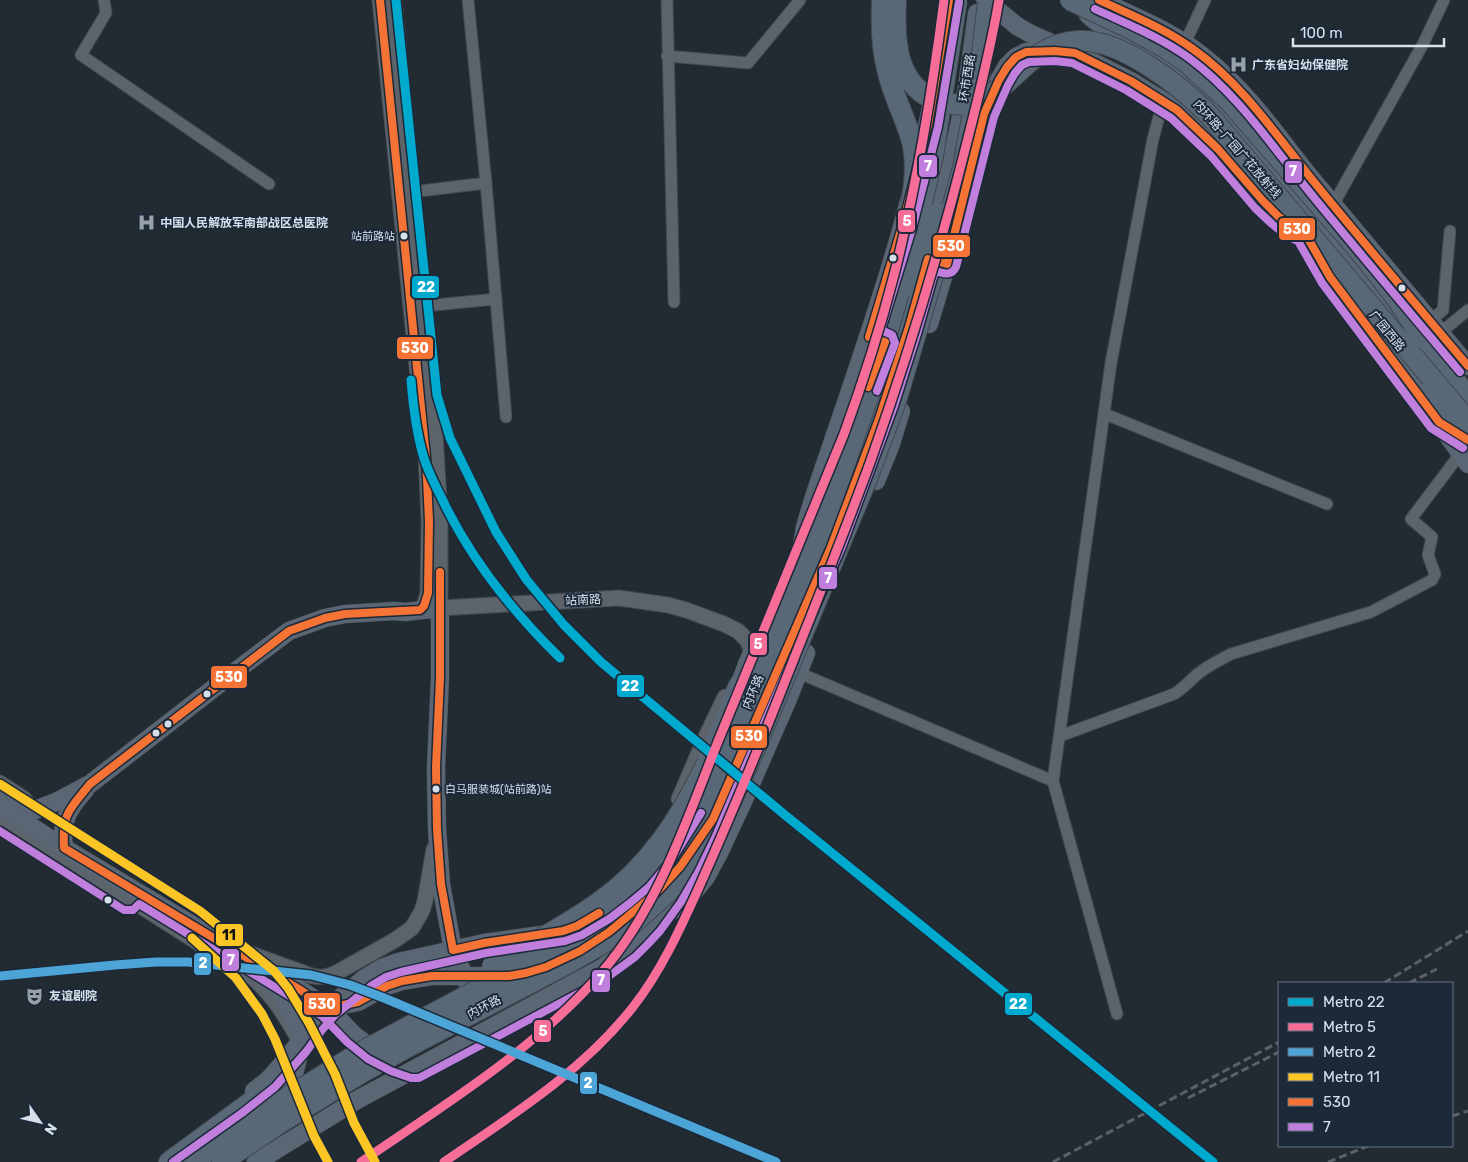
<svg xmlns="http://www.w3.org/2000/svg" width="1468" height="1162" viewBox="0 0 1468 1162" font-family="Rubik,'Noto Sans SC',sans-serif">
<rect width="100%" height="100%" fill="#222a32"/>
<g fill="none" stroke-linecap="round" stroke-linejoin="round">
<defs>
<g id="street">
<polyline points="104,0 106,13 81,55 269,184"/>
<polyline points="468,0 486,183 506,417"/>
<polyline points="667,0 674,302"/>
<polyline points="1185,43 1205,0"/>
<polyline points="667,56 748,63 800,0"/>
<polyline points="412,192 486,183"/>
<polyline points="1333,205 1423,44 1444,0"/>
<polyline points="424,306 496,299"/>
<polyline points="1430,321 1443,310 1450,231"/>
<polyline points="1440,333 1468,310"/>
<polyline points="1105,414 1327,504"/>
<polyline points="797,672 1053,781"/>
<path d="M1060,736L1174,694C1184,688 1190,680 1199,673C1209,665 1220,660 1231,654L1371,612L1432,580L1435,574L1428,555L1432,537L1411,519L1460,454"/>
<polyline points="0,781 25,797 35,810"/>
<path d="M0,819L250,978C270,995 282,1014 295,1037"/>
<polyline points="1117,1014 1053,781 1111,363 1153,139 1163,101"/>
</g>
<g id="secondary">
<polyline points="380,0 426,457 429,521 428,593 424,606 420,610"/>
<polyline points="394,0 435,434 440,516 440,608 619,598 668,605 686,610 724,624 738,631 747,640 751,649 750,657 746,663"/>
<polyline points="679,799 703,743 725,697"/>
<path d="M248,953L312,976C322,978 329,977 338,972L395,940L412,928L422,911L425,901L434,849"/>
</g>
<g id="primary">
<polyline points="985,0 1017,26 1031,34 1063,48"/>
<path d="M1099,0C1135,17 1174,32 1205,58C1247,91 1277,136 1310,177C1362,240 1415,303 1468,366"/>
<polyline points="974,155 984,114 999,80 1007,66 1016,57 1026,52 1055,51 1075,53 1131,81 1163,101 1177,110 1193,124 1218,149 1263,201 1279,217 1292,227 1305,233 1330,277 1421,398 1468,464"/>
<polyline points="937,226 958,131 967,87 977,13"/>
<polyline points="929,324 947,264 963,203"/>
<polyline points="876,481 891,444 901,411"/>
<path d="M798,569L805,527L813,500C857,368 906,238 932,102"/>
<polyline points="739,685 750,657 772,626"/>
<polyline points="725,792 766,693"/>
<polyline points="0,793 20,806 29,810 35,810 56,802 90,784 245,664 289,631 325,618 345,614 394,611 405,612 440,608 440,678 436,767 437,829 441,884 453,950 467,982 480,1005"/>
<polyline points="0,806 64,848 302,991 328,1008 354,1035 379,1054"/>
<path d="M64,848C60,822 68,809 85,790"/>
<polyline points="656,920 673,910 692,894 706,877 719,853 742,804 788,699 806,653"/>
<path d="M261,971C272,985 285,999 293,1015C308,1042 295,1081 278,1103"/>
<polyline points="328,1008 358,1002 387,986 402,981 432,976 506,976"/>
<polyline points="254,1091 268,1080 278,1069 328,1008 365,978 382,968 398,962 484,943 548,934"/>
<path d="M259,1162L266,1156L357,1100L602,968C626,952 647,933 664,910"/>
</g>
<g id="highway">
<path d="M1089,14C1109,32 1132,41 1155,54C1183,72 1207,93 1229,116L1356,268L1422,338L1468,397"/>
<polyline points="835,519 870,426 908,305"/>
<polyline points="761,707 817,564"/>
<polyline points="707,763 739,685"/>
<polyline points="169,1162 252,1101 278,1084"/>
<polyline points="257,1162 266,1156"/>
</g>
</defs>
<use href="#street" stroke="#41484f" stroke-width="13"/>
<use href="#secondary" stroke="#41484f" stroke-width="17"/>
<use href="#primary" stroke="#41484f" stroke-width="19"/>
<use href="#highway" stroke="#41484f" stroke-width="22"/>
<use href="#street" stroke="#5d636a" stroke-width="11"/>
<use href="#secondary" stroke="#5d636a" stroke-width="15"/>
<use href="#primary" stroke="#5a6673" stroke-width="18"/>
<use href="#highway" stroke="#596877" stroke-width="20"/>
<g stroke="#5a6167" stroke-width="3" stroke-dasharray="8 4" stroke-linecap="butt">
<polyline points="1384,983 1468,931"/>
<polyline points="1409,983 1437,969"/>
<polyline points="1188,1098 1279,1052"/>
<polyline points="1452,1116 1468,1111"/>
<polyline points="1053,1162 1279,1042"/>
<polyline points="1328,1162 1368,1146"/>
</g>
<defs>
<g id="highway-bridge">
<path d="M882,0C881,23 881,46 887,69C892,93 904,115 911,138C917,159 915,183 911,204"/>
<path d="M896,0C894,40 895,88 941,102C954,105 970,106 982,100C1018,82 1032,44 1077,41C1121,38 1181,86 1210,116L1468,421"/>
<polyline points="1070,0 1131,29 1164,47 1186,62 1228,100 1355,246 1380,277 1399,302 1422,338"/>
<polyline points="914,288 938,213"/>
<polyline points="1428,392 1465,443"/>
<path d="M492,966C528,946 564,927 598,903C649,867 680,819 707,763"/>
<path d="M193,1162L269,1109L357,1054L577,937C635,901 672,865 704,805L824,524L873,383L908,261L933,156L957,0"/>
<polyline points="222,1162 280,1123 363,1072 406,1048 565,965 607,941 628,928 667,893 682,877 705,847 727,810 754,751 867,479 897,398 940,252 963,167 979,79 988,2"/>
</g>
</defs>
<use href="#highway-bridge" stroke="#41484f" stroke-width="22" stroke-linecap="butt"/>
<use href="#highway-bridge" stroke="#596877" stroke-width="20"/>
<defs>
<g id="bus-1">
<path d="M380,0L426,457L429,521L428,593L424,606L420,610L345,614L325,618L289,631L90,784C69,810 62,813 64,848L302,991L328,1008L358,1002L387,986L402,981L432,976H509L526,973L546,967L580,951L609,932L657,892L680,867L713,819L831,547L879,419L909,327L928,259L947,264L984,114L999,80L1007,67L1016,57L1026,52L1055,51L1075,53L1131,81L1177,110L1218,149L1263,201L1279,217L1292,227L1305,233L1330,277L1439,422L1468,440"/>
<path d="M1099,0C1131,15 1164,28 1193,49C1241,83 1274,132 1310,177C1362,241 1415,303 1468,366"/>
<polyline points="868,387 885,342 869,337 902,227 928,125 949,0"/>
<polyline points="440,572 440,678 436,767 437,829 441,884 453,950 484,943 563,931 577,926 599,913"/>
</g>
<g id="bus-2">
<path d="M1095,9C1127,24 1160,37 1189,58C1235,92 1267,139 1303,184C1354,247 1408,310 1460,372"/>
<polyline points="877,391 895,343 892,335 881,330 912,229 938,127 959,2"/>
<path d="M0,831L124,910H133L139,904L322,1016L347,1042L368,1059L391,1071L411,1078H419L581,992L609,976L635,957L647,945L660,931L681,902L699,871L715,838L778,691L841,549L894,406L917,334L935,271C944,273 951,277 956,267L994,117L1008,85L1015,73L1022,65L1029,62L1055,61L1072,63L1126,90L1171,118L1211,156L1255,208L1272,224L1287,236L1298,241L1322,283L1431,428L1463,448"/>
<polyline points="173,1162 242,1113 275,1087 306,1052 322,1030 335,1015 371,986 386,977 401,972 486,953 565,941 582,935 609,919 630,903 649,887 671,861 701,813"/>
</g>
</defs>
<use href="#bus-1" stroke="#1b2939" stroke-width="11"/>
<use href="#bus-2" stroke="#1b2939" stroke-width="11"/>
<use href="#bus-1" stroke="#f57335" stroke-width="8"/>
<use href="#bus-2" stroke="#c07fdc" stroke-width="8"/>
<defs>
<g id="metro-1">
<polyline points="396,0 437,395 450,438 496,532 526,579 564,625 601,662 785,815 1213,1162"/>
<path d="M411,380C413,405 416,431 423,455C428,473 438,490 446,507C475,565 514,613 560,658"/>
</g>
<g id="metro-2">
<path d="M361,1162C444,1105 536,1049 602,972C659,906 687,819 719,739C761,638 802,536 844,434C863,382 880,329 894,275C917,185 932,93 944,0"/>
<path d="M444,1162C511,1116 582,1072 633,1007C662,970 681,927 700,885C729,820 756,755 782,689C812,613 843,537 871,460C908,356 940,250 967,142C979,95 991,48 999,0"/>
</g>
<polyline id="metro-3" points="0,976 115,965 156,962 188,962 311,975 350,985 384,998 776,1162"/>
<g id="metro-4">
<polyline points="0,784 200,911 274,971 288,988 309,1023 335,1074 354,1123 375,1162"/>
<polyline points="192,938 236,978 262,1014 275,1039 314,1136 328,1162"/>
</g>
</defs>
<use href="#metro-1" stroke="#1b2939" stroke-width="12"/>
<use href="#metro-2" stroke="#1b2939" stroke-width="12"/>
<use href="#metro-3" stroke="#1b2939" stroke-width="12"/>
<use href="#metro-4" stroke="#1b2939" stroke-width="12"/>
<use href="#metro-1" stroke="#00a9ce" stroke-width="9"/>
<use href="#metro-2" stroke="#f66d98" stroke-width="9"/>
<use href="#metro-3" stroke="#4da4d7" stroke-width="9"/>
<use href="#metro-4" stroke="#fac525" stroke-width="9"/>
</g>
<defs>
<symbol id="hospital-bare" viewBox="-9 -9 18 18"><path d="M-5-5h3v3.5h4V-5h3V5h-3V1.5h-4V5h-3Z" fill="#98a0aa" stroke="#1b2939" stroke-width="2.5" paint-order="stroke"/></symbol>
<symbol id="theatre-bare" viewBox="-9 -9 18 18"><path d="M-5-5.5Q0-4 5-5.5V0Q5 5 0 6Q-5 5-5 0ZM-3.3-2.5H-1v1.5H-3.3ZM1-2.5H3.3v1.5H1ZM-2.8 1Q0 5.5 2.8 1Z" fill="#98a0aa" stroke="#1b2939" stroke-width="2.5" paint-order="stroke"/></symbol>
</defs>
<g fill-rule="evenodd">
<use href="#hospital-bare" x="1226" y="52" width="25" height="25"/>
<use href="#hospital-bare" x="134" y="210" width="25" height="25"/>
<use href="#theatre-bare" x="22" y="984" width="25" height="25"/>
</g>
<g fill="#d7e0ea" stroke="#1b2939" stroke-width="2">
<circle cx="404" cy="236" r="4.5"/>
<circle cx="893" cy="258" r="4.5"/>
<circle cx="1402" cy="288" r="4.5"/>
<circle cx="207" cy="694" r="4.5"/>
<circle cx="168" cy="724" r="4.5"/>
<circle cx="156" cy="733" r="4.5"/>
<circle cx="436" cy="789" r="4.5"/>
<circle cx="108" cy="900" r="4.5"/>
</g>
<g text-anchor="middle" dominant-baseline="central" stroke-width="4" stroke-linejoin="round" paint-order="stroke">
<g font-size="11" fill="#d7e0ea" stroke="#1b2939" text-anchor="end">
<text x="395" y="236">站前路站</text>
<text x="445" y="789" text-anchor="start">白马服装城(站前路)站</text>
</g>
<g font-size="12" font-weight="bold" fill="#d7e0ea" stroke="#1b2939" text-anchor="start">
<text x="1252" y="65">广东省妇幼保健院</text>
<text x="160" y="223">中国人民解放军南部战区总医院</text>
<text x="49" y="996">友谊剧院</text>
</g>
<g font-size="12" fill="#d7e0ea" stroke="#1b2939">
<text transform="translate(967 78) rotate(-81)">环市西路</text>
<text transform="translate(1237 149) rotate(49)">内环路-广园广花放射线</text>
<text transform="translate(1387 331) rotate(51)">广园西路</text>
<text transform="translate(583 600) rotate(-3)">站南路</text>
<text transform="translate(753 692) rotate(-67)">内环路</text>
<text transform="translate(484 1007) rotate(-28)">内环路</text>
</g>
</g>
<g stroke="#1b2939" stroke-width="2">
<rect x="918" y="154" width="20" height="24" rx="5" fill="#c07fdc"/>
<rect x="1284" y="160" width="19" height="24" rx="5" fill="#c07fdc"/>
<rect x="897" y="209" width="19" height="24" rx="5" fill="#f66d98"/>
<rect x="1278" y="217" width="38" height="24" rx="5" fill="#f57335"/>
<rect x="932" y="234" width="39" height="24" rx="5" fill="#f57335"/>
<rect x="411" y="275" width="29" height="24" rx="5" fill="#00a9ce"/>
<rect x="396" y="336" width="38" height="24" rx="5" fill="#f57335"/>
<rect x="818" y="566" width="20" height="24" rx="5" fill="#c07fdc"/>
<rect x="749" y="632" width="19" height="24" rx="5" fill="#f66d98"/>
<rect x="210" y="665" width="38" height="24" rx="5" fill="#f57335"/>
<rect x="616" y="674" width="29" height="24" rx="5" fill="#00a9ce"/>
<rect x="730" y="725" width="38" height="24" rx="5" fill="#f57335"/>
<rect x="215" y="923" width="29" height="24" rx="5" fill="#fac525"/>
<rect x="221" y="948" width="19" height="24" rx="5" fill="#c07fdc"/>
<rect x="193" y="952" width="19" height="24" rx="5" fill="#4da4d7"/>
<rect x="591" y="969" width="20" height="24" rx="5" fill="#c07fdc"/>
<rect x="303" y="992" width="38" height="24" rx="5" fill="#f57335"/>
<rect x="1004" y="992" width="29" height="24" rx="5" fill="#00a9ce"/>
<rect x="533" y="1019" width="19" height="24" rx="5" fill="#f66d98"/>
<rect x="579" y="1071" width="19" height="24" rx="5" fill="#4da4d7"/>
</g>
<g font-size="14" text-anchor="middle" font-weight="bold" fill="#fff">
<text x="928" y="171">7</text>
<text x="1293" y="176">7</text>
<text x="907" y="226">5</text>
<text x="1297" y="234">530</text>
<text x="951" y="251">530</text>
<text x="426" y="292">22</text>
<text x="415" y="353">530</text>
<text x="828" y="583">7</text>
<text x="758" y="649">5</text>
<text x="229" y="682">530</text>
<text x="630" y="691">22</text>
<text x="749" y="741">530</text>
<text x="231" y="965">7</text>
<text x="203" y="968">2</text>
<text x="601" y="985">7</text>
<text x="322" y="1009">530</text>
<text x="1018" y="1009">22</text>
<text x="543" y="1036">5</text>
<text x="588" y="1088">2</text>
</g>
<g font-size="14" text-anchor="middle" font-weight="bold" fill="#111">
<text x="229" y="940">11</text>
</g>
<rect x="1278" y="982" width="175" height="165" fill="#1b2939" stroke="#667280"/>
<rect x="1288" y="998" width="25" height="8" fill="#00a9ce" stroke="#667280"/>
<text x="1323" y="1007" font-size="15" fill="#d7e0ea">Metro 22</text>
<rect x="1288" y="1023" width="25" height="8" fill="#f66d98" stroke="#667280"/>
<text x="1323" y="1032" font-size="15" fill="#d7e0ea">Metro 5</text>
<rect x="1288" y="1048" width="25" height="8" fill="#4da4d7" stroke="#667280"/>
<text x="1323" y="1057" font-size="15" fill="#d7e0ea">Metro 2</text>
<rect x="1288" y="1073" width="25" height="8" fill="#fac525" stroke="#667280"/>
<text x="1323" y="1082" font-size="15" fill="#d7e0ea">Metro 11</text>
<rect x="1288" y="1098" width="25" height="8" fill="#f57335" stroke="#667280"/>
<text x="1323" y="1107" font-size="15" fill="#d7e0ea">530</text>
<rect x="1288" y="1123" width="25" height="8" fill="#c07fdc" stroke="#667280"/>
<text x="1323" y="1132" font-size="15" fill="#d7e0ea">7</text>
<g transform="translate(40 1122) rotate(124)" stroke="#1b2939" stroke-width="4" paint-order="stroke">
<path d="M0-4L9 19L0 12L-9 19Z" fill="#d7e0ea"/>
<text y="-8" font-size="14" font-weight="bold" text-anchor="middle" fill="#d7e0ea">N</text>
</g>
<path d="M1293 38v8h151v-8" fill="none" stroke="#d7e0ea" stroke-width="2.5"/>
<text x="1300" y="38" font-size="15" fill="#d7e0ea" stroke="#1b2939" stroke-width="4" paint-order="stroke">100 m</text>
</svg>
